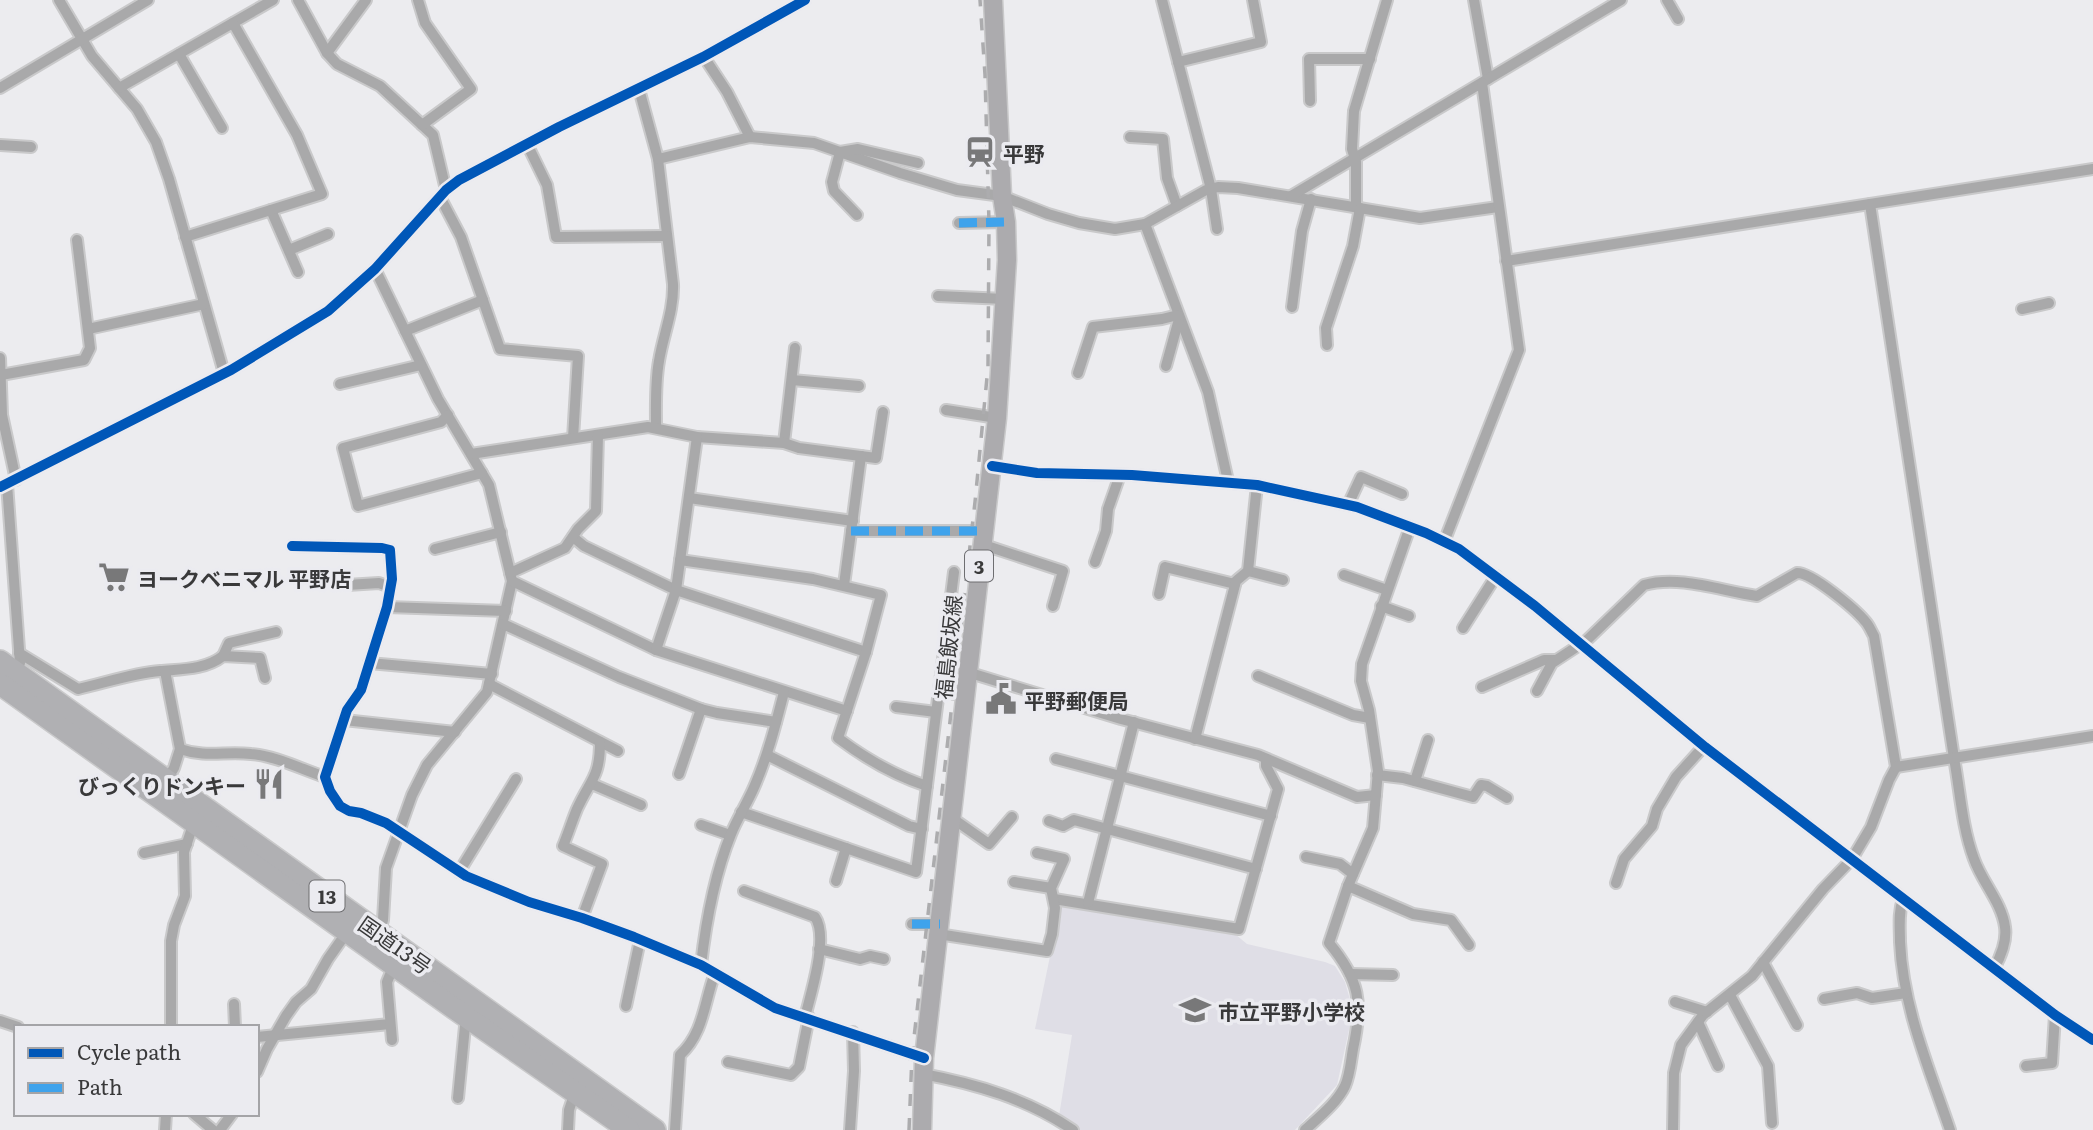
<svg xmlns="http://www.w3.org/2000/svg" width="2093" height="1130" viewBox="0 0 2093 1130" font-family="Literata,'Noto Sans JP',serif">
<rect width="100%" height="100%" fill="#ececef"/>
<polygon fill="#dfdee6" points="1061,903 1235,934 1247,944 1325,962 1335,966 1345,982 1351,1003 1352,1016 1337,1085 1295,1130 1079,1130 1059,1116 1072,1035 1035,1029"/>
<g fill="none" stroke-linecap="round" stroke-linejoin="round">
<defs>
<g id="street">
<polyline points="59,0 92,56 137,109 156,142 169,179 224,373"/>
<polyline points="298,0 327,53 337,64 380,86 433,135 446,190"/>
<polyline points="418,0 425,23 471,89 422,125"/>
<polyline points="1162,0 1211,189 1217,229"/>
<polyline points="1474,0 1488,79"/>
<polyline points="1667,0 1678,19"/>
<polyline points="327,53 366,0"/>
<polyline points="179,54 222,128"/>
<polyline points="704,57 727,92 750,137"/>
<polyline points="1178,62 1261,42 1253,0"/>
<polyline points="0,88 148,0"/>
<polyline points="119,88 273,0"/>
<path d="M639,89L658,159L673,284C674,311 663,335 659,361C655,383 656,406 656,428"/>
<polyline points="1310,101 1309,59 1370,59"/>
<polyline points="1130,137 1163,139 1167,178 1177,206"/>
<polyline points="527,144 547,185 556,237 667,236"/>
<polyline points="0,145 31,147"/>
<polyline points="658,159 750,137 814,143 900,173 957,190 1002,196 1048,214 1079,223 1115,229 1145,224 1206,190 1218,187 1238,188 1420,218 1498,207"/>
<polyline points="1291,196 1621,0"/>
<polyline points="440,197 461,237 500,349 578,356 573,438"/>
<path d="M1870,204L1954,758C1960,791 1962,827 1974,859C1982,882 2002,903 2005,927C2007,940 2001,957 1994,968"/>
<polyline points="1356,207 1356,162 1352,149 1354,111 1387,0"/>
<polyline points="271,210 298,272"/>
<polyline points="857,215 834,191 832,182 840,152 858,149 918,163"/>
<polyline points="959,223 1006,222"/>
<polyline points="1145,224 1208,392 1228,481"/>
<polyline points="185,237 322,194 297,135 233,23"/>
<polyline points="289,250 328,234"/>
<polyline points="1506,261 2093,169"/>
<polyline points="375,269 438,399 489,485 512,581 487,692 427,765 412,795 386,868 383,920 379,934"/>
<polyline points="938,296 1005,299"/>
<polyline points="1292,307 1302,231 1311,199"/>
<polyline points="2022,309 2049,303"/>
<polyline points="88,329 204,304"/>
<polyline points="405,331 483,300"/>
<polyline points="1327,345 1326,328 1353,246 1360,208"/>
<polyline points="0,358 2,415 16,480"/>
<polyline points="1166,366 1179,319"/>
<polyline points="1078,373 1093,327 1162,319 1178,315"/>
<polyline points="1,375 84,360 90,348 77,240"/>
<polyline points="792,380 859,386"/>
<polyline points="340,384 421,365"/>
<polyline points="946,410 997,418"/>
<polyline points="448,415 441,422 343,448 358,506 482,473"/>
<polyline points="784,443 795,348"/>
<polyline points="471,454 648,427 697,437 784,443 799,448 876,458 883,412"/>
<polyline points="992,466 1037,473 1132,475 1257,485 1357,507 1426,533 1459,549 1535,606 1705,747 2055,1015 2093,1040"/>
<polyline points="7,484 20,663 15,672"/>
<polyline points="0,487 231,370 328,311 375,269 446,190 459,180 559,127 703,57 805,0"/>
<polyline points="689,498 853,521"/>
<polyline points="1348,505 1361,477 1402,494"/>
<polyline points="851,531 984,531"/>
<polyline points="573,537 584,546 676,590 866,652"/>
<polyline points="1444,542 1519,350 1482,83"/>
<polyline points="981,544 1063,571 1053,606"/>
<polyline points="292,546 382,548 390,550 392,579 387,607 361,690 347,710 325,777 330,791 340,806 349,811 361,813 386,823 466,876 529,902 582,918 634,937 701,965 775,1008 924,1058"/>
<polyline points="435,549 501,532"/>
<path d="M680,560L813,579L881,595L866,652L838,738C866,759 893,775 927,786"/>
<polyline points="1095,562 1106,531 1108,509 1120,475"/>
<polyline points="1248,571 1283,580"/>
<polyline points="510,573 565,548 578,529 596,511 598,435"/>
<polyline points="1344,575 1387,590"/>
<polyline points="512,581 656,650 847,711"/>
<polyline points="347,585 379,583 390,587"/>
<polyline points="844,585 861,456"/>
<polyline points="1159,594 1165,567 1235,584"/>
<polyline points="1381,606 1409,616"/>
<polyline points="387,607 506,611"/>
<polyline points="503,624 619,677 701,709 717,713 776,722"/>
<polyline points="1463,628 1496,576"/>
<polyline points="656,650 676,590 697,437"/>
<path d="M19,653L78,689C105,683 133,673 160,671C182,669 205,670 223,656L260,658L265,678"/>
<polyline points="223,656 229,643 276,632"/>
<polyline points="369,663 492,674"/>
<polyline points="165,671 180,749 174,768 166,781"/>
<polyline points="967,672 1121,719 1258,755 1357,797 1376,795"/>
<polyline points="1258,676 1353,715 1370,718"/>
<polyline points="489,684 618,751"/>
<polyline points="1482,687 1544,660 1555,660"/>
<path d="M1537,691L1552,663L1587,640L1644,585C1680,575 1721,591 1757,596L1797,573C1811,572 1855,609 1865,621C1869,625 1871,631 1874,636L1896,767L1889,780L1871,827L1852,859L1823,889L1752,976L1703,1015L1681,1045L1674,1073L1673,1130"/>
<polyline points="896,707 936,712"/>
<polyline points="344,720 455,732"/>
<polyline points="1195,739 1236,581 1248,571 1257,485"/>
<path d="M180,749C206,758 225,751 251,754C276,756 301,769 325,777"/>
<polyline points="767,755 909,826 922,829"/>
<polyline points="1056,759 1271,816"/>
<polyline points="1896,767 2093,736"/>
<polyline points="679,774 701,709"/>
<polyline points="1377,775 1403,778 1473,797 1481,785 1487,786 1507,798"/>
<polyline points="1415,781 1428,740"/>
<polyline points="592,784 641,805"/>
<polyline points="741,812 916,872 954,572"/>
<polyline points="952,818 989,844 1012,817"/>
<polyline points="1049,821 1063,826 1074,820 1256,869"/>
<polyline points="701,825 730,835"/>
<polyline points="144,853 187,844"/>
<polyline points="1306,857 1340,864 1353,874"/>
<polyline points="459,872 516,779"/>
<polyline points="836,881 846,848"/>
<polyline points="1014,882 1051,888"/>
<polyline points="1616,883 1624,859 1652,826 1657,809 1676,777 1704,746"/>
<polyline points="1348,886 1413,914 1451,920 1469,945"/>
<path d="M744,891L815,917C829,937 811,993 805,1017"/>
<polyline points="1054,899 1239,929 1278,789 1266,766 1266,759"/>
<path d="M1903,899C1898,913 1900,927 1900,942C1903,1008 1929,1068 1950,1130"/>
<polyline points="1088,903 1134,722"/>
<path d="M582,918L602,864L563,846C568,834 572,821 577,809C590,780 600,778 600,742"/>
<polyline points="912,924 940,924"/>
<polyline points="938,934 1047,951 1052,934 1055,908 1051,888 1064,859 1037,853"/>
<polyline points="819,949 860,959 870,956 884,959"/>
<polyline points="1763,962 1797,1025"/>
<path d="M701,965C706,921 714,876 731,834C738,817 748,802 755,785C768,755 776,723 784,692"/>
<polyline points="1350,974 1393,975"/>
<polyline points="1730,995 1768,1066 1772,1123"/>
<polyline points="1824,999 1857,993 1872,998 1906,993"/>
<polyline points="1675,1002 1707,1012"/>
<polyline points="234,1004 235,1027"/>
<polyline points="626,1006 640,940"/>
<polyline points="0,1021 18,1027"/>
<polyline points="1698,1022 1718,1066"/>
<polyline points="171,1027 171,941 174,925 185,896 184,852 194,822"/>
<polyline points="257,1037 390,1024"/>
<polyline points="392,1040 387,982 394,965"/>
<polyline points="728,1062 791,1075 799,1067 809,1017"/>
<polyline points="2026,1066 2052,1063 2055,1015"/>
<polyline points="257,1072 267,1049 286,1016 296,1002 311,989 328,959 347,932"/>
<path d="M923,1074C976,1084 1028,1099 1073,1130"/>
<polyline points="458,1098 466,1016"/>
<polyline points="194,1114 213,1130"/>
<polyline points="165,1130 166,1114"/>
<polyline points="220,1130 232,1114"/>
<polyline points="568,1130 569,1110 575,1092"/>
<path d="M675,1130L680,1055C704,1033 704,1002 715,973"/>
<polyline points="850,1130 854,1071 853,1032"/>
<path d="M1305,1130C1319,1117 1337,1103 1345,1086C1350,1075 1351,1060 1353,1049C1363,1003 1360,980 1329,943L1348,886L1373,828L1378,771L1369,710L1361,681L1362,664L1410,527"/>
</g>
<polyline id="primary" points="922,1130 924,1058 997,418 1007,260 1006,222 1002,196 993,0"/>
<g id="highway">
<polyline points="0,661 655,1130"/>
<polyline points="0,684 455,1009 629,1130"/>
</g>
</defs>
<use href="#street" stroke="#c9c9ca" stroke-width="14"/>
<use href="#primary" stroke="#c9c9ca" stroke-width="21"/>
<use href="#highway" stroke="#c9c9ca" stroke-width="24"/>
<use href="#street" stroke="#a9a9aa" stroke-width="10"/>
<use href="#primary" stroke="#acabae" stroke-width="18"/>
<use href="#highway" stroke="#b0b0b3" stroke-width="21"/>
<polyline stroke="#acacae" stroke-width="3.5" stroke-dasharray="12 12" stroke-linecap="butt" points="909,1130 912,1055 975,502 988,367 989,223 985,75 980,0"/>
<g stroke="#3fa3ec" stroke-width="9" stroke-dasharray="18 9" stroke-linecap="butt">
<polyline points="959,223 1006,222"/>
<polyline points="851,531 984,531"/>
<polyline points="912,924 940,924"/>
</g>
<defs>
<g id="cycleway">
<polyline points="992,466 1037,473 1132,475 1257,485 1357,507 1426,533 1459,549 1535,606 1705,747 2055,1015 2093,1040"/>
<polyline points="0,487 231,370 328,311 375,269 446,190 459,180 559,127 703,57 805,0"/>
<polyline points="292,546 382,548 390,550 392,579 387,607 361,690 347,710 325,777 330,791 340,806 349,811 361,813 386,823 466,876 529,902 582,918 634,937 701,965 775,1008 924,1058"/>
</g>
</defs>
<use href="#cycleway" stroke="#ebebf0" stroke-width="15"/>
<use href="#cycleway" stroke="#0057b8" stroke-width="10"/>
</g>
<defs>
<symbol id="station-bare" viewBox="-9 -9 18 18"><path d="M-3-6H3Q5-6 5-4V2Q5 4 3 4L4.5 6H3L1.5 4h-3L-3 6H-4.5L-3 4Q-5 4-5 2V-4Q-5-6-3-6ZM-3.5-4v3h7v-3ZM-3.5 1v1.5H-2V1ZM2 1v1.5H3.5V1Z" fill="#787879" stroke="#ebebf0" stroke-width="2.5" paint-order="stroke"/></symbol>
<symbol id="supermarket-bare" viewBox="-9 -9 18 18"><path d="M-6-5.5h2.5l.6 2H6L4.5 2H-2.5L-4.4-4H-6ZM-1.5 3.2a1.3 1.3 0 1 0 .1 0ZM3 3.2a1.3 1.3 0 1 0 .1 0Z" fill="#787879" stroke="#ebebf0" stroke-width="2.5" paint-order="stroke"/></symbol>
<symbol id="civic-bare" viewBox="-9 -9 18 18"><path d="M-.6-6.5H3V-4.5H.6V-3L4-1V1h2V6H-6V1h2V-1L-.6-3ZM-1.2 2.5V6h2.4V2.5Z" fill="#787879" stroke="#ebebf0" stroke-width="2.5" paint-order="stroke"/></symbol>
<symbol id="restaurant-bare" viewBox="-9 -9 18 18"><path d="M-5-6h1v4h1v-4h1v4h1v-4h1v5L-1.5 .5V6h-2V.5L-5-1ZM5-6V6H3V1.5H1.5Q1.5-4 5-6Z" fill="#787879" stroke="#ebebf0" stroke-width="2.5" paint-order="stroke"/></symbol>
<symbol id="school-bare" viewBox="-9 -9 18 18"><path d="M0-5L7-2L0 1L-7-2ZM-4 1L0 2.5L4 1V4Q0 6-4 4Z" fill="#787879" stroke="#ebebf0" stroke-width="2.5" paint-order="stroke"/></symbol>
</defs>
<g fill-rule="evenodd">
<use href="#station-bare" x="958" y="130" width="44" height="44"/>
<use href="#supermarket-bare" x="92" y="555" width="44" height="44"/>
<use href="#civic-bare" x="979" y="677" width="44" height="44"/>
<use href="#restaurant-bare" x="247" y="762" width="44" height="44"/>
<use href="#school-bare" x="1173" y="988" width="44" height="44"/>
</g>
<g text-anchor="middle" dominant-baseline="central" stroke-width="7" stroke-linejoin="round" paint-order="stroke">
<g fill="#ebebf0" stroke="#6e6e71" stroke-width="2">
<rect x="965" y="550.5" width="28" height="31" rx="5"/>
<rect x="309.5" y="880.5" width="35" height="31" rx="5"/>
</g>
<g font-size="19" font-weight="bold" fill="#39393a">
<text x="979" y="566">3</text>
<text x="327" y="896">13</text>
</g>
<g font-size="21" font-weight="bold" fill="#39393a" stroke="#ebebf0" text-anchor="start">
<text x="1003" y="152">平野</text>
<text x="137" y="577">ヨークベニマル 平野店</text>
<text x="1024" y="699">平野郵便局</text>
<text x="246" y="784" text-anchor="end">びっくりドンキー</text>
<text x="1218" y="1010">市立平野小学校</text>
</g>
<g font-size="21" fill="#39393a" stroke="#ebebf0">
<text transform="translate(947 647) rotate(-84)">福島飯坂線</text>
<text transform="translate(396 944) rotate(35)">国道13号</text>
</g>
</g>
<rect x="14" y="1025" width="245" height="91" fill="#ebebf0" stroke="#a4a4a7" stroke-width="2"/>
<rect x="28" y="1048" width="35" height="10" fill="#0057b8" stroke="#a4a4a7" stroke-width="2"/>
<text x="77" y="1060" font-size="21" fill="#39393a">Cycle path</text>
<rect x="28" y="1083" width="35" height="10" fill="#3fa3ec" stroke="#a4a4a7" stroke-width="2"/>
<text x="77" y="1095" font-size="21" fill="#39393a">Path</text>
</svg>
